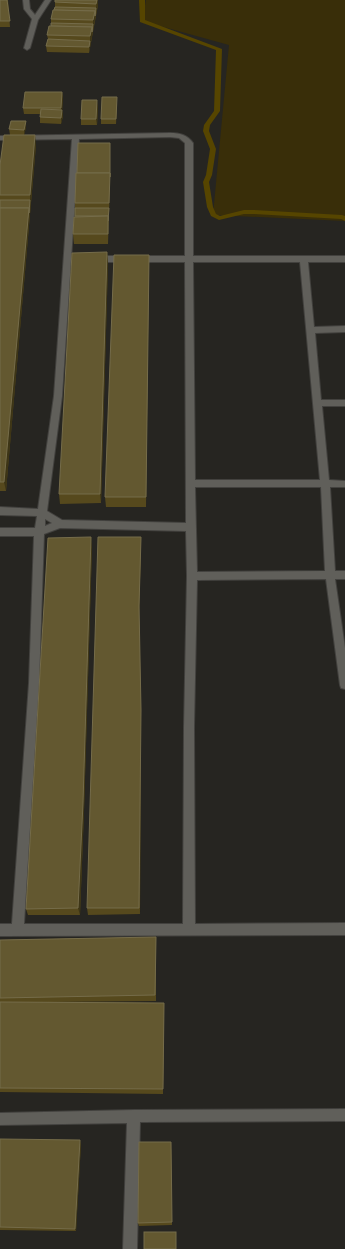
<svg xmlns="http://www.w3.org/2000/svg" width="345" height="1249" viewBox="0 0 345 1249" font-family="Merriweather,serif">
<rect width="100%" height="100%" fill="#262521"/>
<polygon fill="#392e09" points="146,0 345,0 345,221 213,215 229,45 142,21"/>
<g fill="none" stroke-linecap="round" stroke-linejoin="round">
<polygon fill="#564500" fill-rule="evenodd" points="139,0 145,0 145,20 222,49 220,111 210,125 209,131 216,149 212,175 209,182 213,207 216,214 220,216 244,210 254,210 342,215 345,216 345,221 341,219 254,214 244,214 219,220 211,216 207,207 203,182 206,175 210,149 203,131 204,125 214,111 216,50 140,22"/>
<defs>
<g id="street">
<polygon points="23,0 29,0 30,9 35,15 45,0 51,0 38,20 30,48 27,50 24,48 32,19 24,9"/>
<path d="M170,133C180,133 187,135 193,143V256H345V262H308L314,327L345,326V332L315,333L321,400H345V406H322L329,480L345,481V487H330L335,571H345V579H335L345,648V689L341,688L340,685L326,579L197,580L194,727L195,924L345,923V935L0,936V924H12L29,683L34,536H0V528H35L37,516L0,515V507L38,509L54,396L72,139L0,140V136ZM170,137L179,138L185,143V256H95L91,259L95,262H185L186,523L62,520L47,511L62,396L79,139ZM193,262H300L320,480H195ZM195,487H321L325,571L197,572ZM45,519L52,523L45,526ZM60,528L186,531L187,576L184,727L183,924H24L39,683L44,534Z"/>
<polygon points="345,1109 345,1121 140,1122 137,1249 123,1249 127,1123 0,1125 0,1113 134,1110"/>
</g>
</defs>
<use href="#street" stroke="#42413e" stroke-width="2"/>
<use href="#street" fill="#605f5a" fill-rule="evenodd"/>
</g>
<g fill="#56491d">
<polygon points="0,0 8,0 10,27 0,27"/>
<polygon points="98,0 98,5 89,53 47,52 46,46 48,39 47,35 51,26 51,19 55,7 55,2"/>
<polygon points="62,92 63,98 62,110 63,116 61,124 40,123 40,114 24,114 23,108"/>
<polygon points="117,103 116,124 101,124 101,119"/>
<polygon points="98,106 97,125 81,125 81,119"/>
<polygon points="26,121 26,127 24,135 36,145 6,491 0,491 0,165 10,135 9,129"/>
<polygon points="110,143 110,183 108,244 74,244 73,234 75,217 75,203"/>
<polygon points="107,252 108,263 101,503 60,504 59,494"/>
<polygon points="149,255 146,507 106,507 105,497"/>
<polygon points="141,537 141,546 139,615 141,718 140,914 88,915 87,908"/>
<polygon points="92,547 84,811 80,915 28,915 26,909"/>
<polygon points="156,937 156,1001 53,1002 164,1003 163,1094 0,1092 0,940"/>
<polygon points="0,1139 81,1144 76,1231 0,1230"/>
<polygon points="171,1142 172,1225 139,1226 138,1223"/>
</g>
<g fill="#3d3516">
<polygon points="97,0 98,0 98,5 93,30 93,20 95,11 96,8"/>
<polygon points="93,24 93,30 92,37 92,32"/>
<polygon points="92,27 92,37 89,53 89,47 90,41 90,36"/>
<polygon points="62,92 63,98 62,113 62,110 63,116 61,124 61,108"/>
<polygon points="97,100 98,106 97,125 96,119"/>
<polygon points="26,121 26,127 24,136 24,130"/>
<polygon points="35,135 36,145 6,491 4,482 29,208 30,200 30,195"/>
<polygon points="110,143 110,183 109,213 109,203"/>
<polygon points="107,252 108,263 101,503 100,494"/>
<polygon points="149,255 149,265 146,507 146,497"/>
<polygon points="91,537 92,547 84,811 80,915 78,908"/>
<polygon points="141,537 141,546 139,615 141,718 140,914 139,606"/>
<polygon points="80,1140 81,1144 76,1231 75,1229"/>
</g>
<g fill="#635830" stroke="#756c4a">
<polygon points="0,0 7,0 10,21 0,21"/>
<polygon points="55,0 97,0 96,4 55,2"/>
<polygon points="55,7 96,8 95,16 95,11 54,10"/>
<polygon points="53,10 95,11 93,20 51,19"/>
<polygon points="51,23 93,24 92,32 92,27 51,26"/>
<polygon points="49,26 92,27 90,36 47,35"/>
<polygon points="48,39 90,41 89,47 46,46"/>
<polygon points="25,92 62,92 61,108 23,108"/>
<polygon points="102,97 117,97 116,119 101,119"/>
<polygon points="82,100 97,100 96,119 81,119"/>
<polygon points="41,109 62,110 61,118 40,117"/>
<polygon points="11,121 26,121 24,130 9,129"/>
<polygon points="4,135 35,135 30,195 0,195 0,165"/>
<polygon points="78,143 110,143 110,177 110,173 77,173"/>
<polygon points="76,173 110,173 109,203 75,203"/>
<polygon points="0,200 30,200 29,213 29,208 0,208"/>
<polygon points="0,208 29,208 4,482 0,482"/>
<polygon points="75,208 109,208 108,221 108,216 75,216"/>
<polygon points="108,216 108,234 73,234 74,217"/>
<polygon points="107,252 100,494 59,494 72,253"/>
<polygon points="114,255 149,255 146,497 105,497"/>
<polygon points="91,537 83,803 78,908 26,909 48,538"/>
<polygon points="98,537 141,537 139,606 141,710 139,908 87,908"/>
<polygon points="156,937 155,995 0,998 0,940"/>
<polygon points="0,1002 164,1003 163,1089 0,1088"/>
<polygon points="0,1139 80,1140 75,1229 0,1227"/>
<polygon points="139,1142 171,1142 172,1222 138,1223"/>
<rect x="144" y="1232" width="32" height="17"/>
</g>
</svg>
